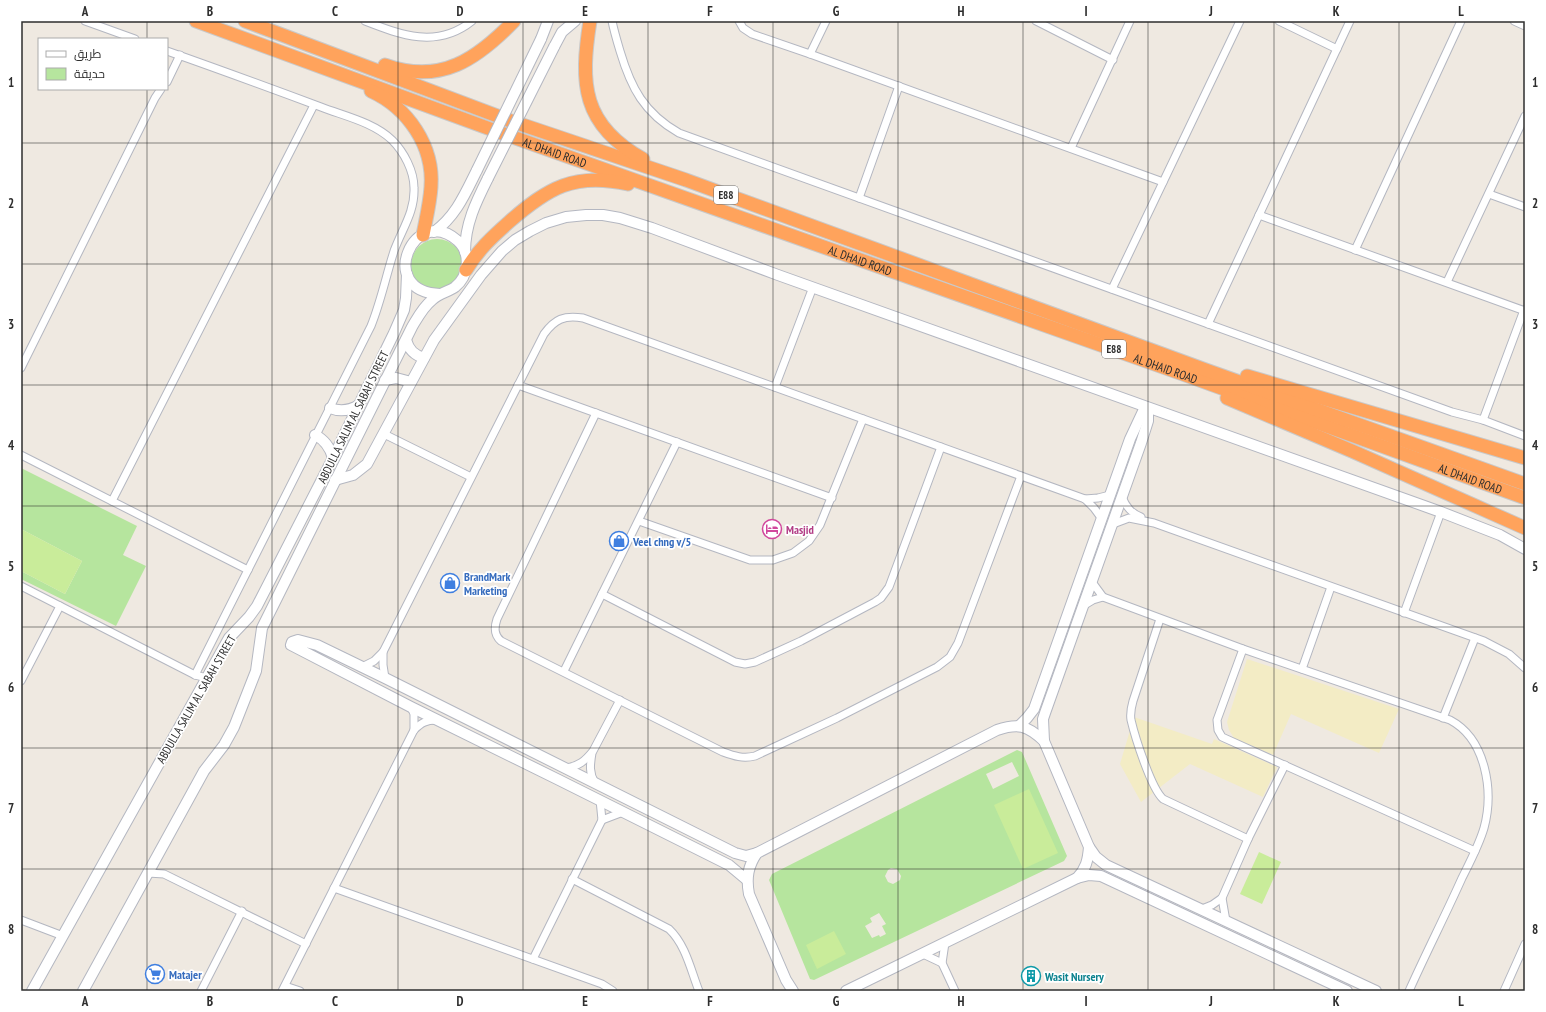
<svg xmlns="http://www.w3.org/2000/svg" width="1546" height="1012" viewBox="0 0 1546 1012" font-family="'PT Sans Narrow',Cairo,sans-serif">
<rect width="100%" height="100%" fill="#efe9e1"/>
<g fill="#b6e59e" fill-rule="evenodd">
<circle cx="437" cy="265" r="26"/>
<polygon points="21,468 137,526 123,555 146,566 116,626 21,579 21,571 65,594 82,561 21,529 21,481 22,478"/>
<path d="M1017,750L1022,752L1067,856L1064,861L814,980L810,979L769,880L772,874ZM1012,762L1019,776L993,789L986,774ZM891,868L897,869L901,876L900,880L893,884L888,882L885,876L888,870ZM879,913L886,924L882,926L886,934L880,937L879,935L872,938L865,926L872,922L870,918Z"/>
</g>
<g fill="#f3ecc5">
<polygon points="1247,659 1399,709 1379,753 1291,714 1273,755 1234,738 1229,730 1227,722"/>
<polygon points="1134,717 1212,744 1214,739 1277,767 1263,797 1190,764 1141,802 1120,764"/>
</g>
<g fill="#c9ec9a">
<polygon points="21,529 82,561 65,594 21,571"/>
<polygon points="1029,789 1058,853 1023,869 994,805"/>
<polygon points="1259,852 1281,862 1262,904 1240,894"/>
<polygon points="834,931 846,954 817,969 806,945"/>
</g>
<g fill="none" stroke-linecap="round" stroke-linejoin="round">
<defs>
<g id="street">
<polyline points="85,21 135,39"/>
<path d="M365,21C401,35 437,49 472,21"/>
<path d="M612,21C614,31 617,41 620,51C631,88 644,113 679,133L1452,412L1483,420L1525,436"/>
<polyline points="739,21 743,28 752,34 810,54 1163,182"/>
<polyline points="1036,21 1113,60"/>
<polyline points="1279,21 1337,49"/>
<polyline points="1514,21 1525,26"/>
<path d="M167,51C218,69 270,88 321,107C344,116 373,122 392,140C404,152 414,171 414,188C415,212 402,229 394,251C386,276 381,301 371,326L195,675"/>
<polyline points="810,54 826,21"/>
<polyline points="167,82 180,55"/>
<polyline points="1071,148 1130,21"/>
<polyline points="1489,194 1525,207"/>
<polyline points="859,198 899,86"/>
<polyline points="1259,215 1525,311"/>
<polyline points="1355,250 1461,21"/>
<polyline points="1447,282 1525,116"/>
<polyline points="1112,289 1240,21"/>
<polyline points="1208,324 1350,21"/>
<polyline points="21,368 155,98 161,89"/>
<polyline points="518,385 832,498"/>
<polyline points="775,387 813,287"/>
<path d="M596,413L497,619C494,628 494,635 501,641L723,752C734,756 743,759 755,756L837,718L937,667L950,657L958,643L1021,476"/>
<polyline points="1483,420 1524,310"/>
<polyline points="384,434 471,477"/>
<polyline points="21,455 248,570"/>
<path d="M1122,497C1126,507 1131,513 1141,517"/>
<polyline points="1085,499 1098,498 1110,495"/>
<polyline points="112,501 314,105"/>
<polyline points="639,521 750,560 773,560 793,553 809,541 820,525 863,419"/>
<polyline points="1113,524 1129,518 1154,523 1484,641 1509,654 1525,668"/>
<path d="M1092,582L1103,597L1243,649L1450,720C1486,739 1494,791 1484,828C1479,845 1470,862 1462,878C1445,916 1426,953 1409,991"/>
<polyline points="21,586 195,675 207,678"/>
<polyline points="602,594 735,662 745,664 755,662 801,641 875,602 881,598 889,587 941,447"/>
<polyline points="1083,606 1093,600 1103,597"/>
<polyline points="1404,613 1441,512"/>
<path d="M1160,619L1133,701C1131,708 1130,714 1131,720C1135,737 1151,788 1163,799L1248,839"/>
<polyline points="1243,649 1217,720 1218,730 1222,737 1475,851"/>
<polyline points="383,652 383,665 385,678"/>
<path d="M362,667L374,661L383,652L544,334C555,319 564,315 583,318L1085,499L1094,508L1102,519"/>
<polyline points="1302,669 1331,587"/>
<polyline points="564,671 677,442"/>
<polyline points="21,681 60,606"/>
<polyline points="411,707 414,714 414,730"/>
<polyline points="1443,718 1475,638"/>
<path d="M592,753C590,765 589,773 595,783"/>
<path d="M566,768C579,766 585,761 593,751L620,700"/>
<polyline points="602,820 623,812"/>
<polyline points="148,873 164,874 306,944"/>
<path d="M572,879L669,929C686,945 691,971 699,991"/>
<polyline points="334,888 602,984 613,991"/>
<polyline points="1222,898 1226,921"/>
<polyline points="1202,909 1212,905 1222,898 1248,839 1285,765"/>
<polyline points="21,920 63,936"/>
<polyline points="945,943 942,963 955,991"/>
<polyline points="923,954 942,963"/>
<polyline points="533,959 602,820 600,800"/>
<polyline points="285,986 300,991"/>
<polyline points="201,991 242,911"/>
<path d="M282,991L414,730C421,723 426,720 436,720"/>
<polyline points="1504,991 1525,944"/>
</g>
<g id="secondary">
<polyline points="541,39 548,21"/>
<polyline points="554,47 562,32 575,21"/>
<path d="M434,232C456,216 465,194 477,170"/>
<path d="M465,252C465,224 476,202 488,178"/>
<path d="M406,340C409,350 414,355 424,358"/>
<polyline points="385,380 396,378 411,382"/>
<path d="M330,408C340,412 349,411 359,405"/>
<path d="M315,435C325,440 330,447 333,458"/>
<polyline points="335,480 353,475 367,464 434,340 481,275 502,251 515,240 530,231 546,223 566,217 586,215 603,215 620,218 652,228 778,275 1441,512 1500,535 1525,549"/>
<polyline points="1019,726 1027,718 1034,709 1130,439 1145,407"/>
<polyline points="1044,741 1043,719 1045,713 1141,443 1148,421 1148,408"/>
<polyline points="1089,847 1096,857 1106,865 1376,991"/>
<polyline points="1077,878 1089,875 1101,876 1347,991"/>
<polyline points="747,880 729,865 559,780 411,707 291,645 292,642 298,640 317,645 385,678 735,853 746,856 757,853"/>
<polyline points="32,991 229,638 249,617 257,606 333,458 394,333 404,310 406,298 407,274"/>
<path d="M83,991L204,771L224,745L234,727L256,671L262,628L412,327C418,317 423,307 432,300C439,293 448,292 455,287C469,276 471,253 458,241C414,202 375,292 440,294"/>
<path d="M793,991L786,980L749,894C746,878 748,866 757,853L997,730C1018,723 1027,725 1044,741L1089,847C1088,860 1086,869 1077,878L846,991"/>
</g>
<g id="highway">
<path id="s1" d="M196,21L504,134L1180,373L1525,498"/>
<polyline points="245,21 508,120 686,180 1206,370 1525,484"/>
<path d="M590,21C580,84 582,125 643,159"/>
<path d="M385,65C441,85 477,59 514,21"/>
<path d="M371,91C408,108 434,146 431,187C430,203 426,219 423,235"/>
<path d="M466,270C478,250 492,237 509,222C548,188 574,172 628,184"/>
<polyline points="1247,376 1525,458"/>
<polyline points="1227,398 1352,451 1525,528"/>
</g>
</defs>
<use href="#street" stroke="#b4b7c1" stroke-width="9"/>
<use href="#secondary" stroke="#b4b7c1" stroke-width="12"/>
<use href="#highway" stroke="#c9c9c9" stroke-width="15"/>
<use href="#street" stroke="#fff" stroke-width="7"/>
<use href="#secondary" stroke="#fff" stroke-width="10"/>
<use href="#highway" stroke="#ffa35c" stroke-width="13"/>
<defs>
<g id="secondary-bridge">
<polyline points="477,170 541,39"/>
<polyline points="488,178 554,47"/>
</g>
</defs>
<use href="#secondary-bridge" stroke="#b4b7c1" stroke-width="12" stroke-linecap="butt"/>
<use href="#secondary-bridge" stroke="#fff" stroke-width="10"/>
</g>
<path fill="none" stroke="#2e2e2e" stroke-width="1" stroke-opacity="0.55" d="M147,21V39M272,21V991M398,21V991M523,21V991M648,21V991M773,21V991M898,21V991M1023,21V991M1148,21V991M1274,21V991M1399,21V991M147,89V991M21,143H1525M21,264H1525M21,385H1525M21,506H1525M21,627H1525M21,748H1525M21,869H1525"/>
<defs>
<symbol id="hotel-ring" viewBox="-11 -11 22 22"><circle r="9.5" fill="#fff" stroke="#d1479c" stroke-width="1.5"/><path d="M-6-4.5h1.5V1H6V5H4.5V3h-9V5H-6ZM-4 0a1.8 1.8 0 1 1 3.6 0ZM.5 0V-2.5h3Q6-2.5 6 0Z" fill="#d1479c"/></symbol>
<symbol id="shop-ring" viewBox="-11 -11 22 22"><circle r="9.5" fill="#fff" stroke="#3f7fe0" stroke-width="1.5"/><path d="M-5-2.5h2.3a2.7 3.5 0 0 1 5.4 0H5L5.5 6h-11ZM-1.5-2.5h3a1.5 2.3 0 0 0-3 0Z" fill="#3f7fe0"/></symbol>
<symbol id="supermarket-ring" viewBox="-11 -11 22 22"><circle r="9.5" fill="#fff" stroke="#3f7fe0" stroke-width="1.5"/><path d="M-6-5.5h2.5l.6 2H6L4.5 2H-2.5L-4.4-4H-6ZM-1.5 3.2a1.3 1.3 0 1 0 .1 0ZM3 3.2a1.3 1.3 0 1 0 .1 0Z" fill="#3f7fe0"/></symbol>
<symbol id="building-ring" viewBox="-11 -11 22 22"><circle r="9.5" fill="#fff" stroke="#0f9aa8" stroke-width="1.5"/><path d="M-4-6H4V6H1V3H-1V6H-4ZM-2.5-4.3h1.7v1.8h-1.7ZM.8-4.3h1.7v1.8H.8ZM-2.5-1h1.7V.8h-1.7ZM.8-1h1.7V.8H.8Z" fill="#0f9aa8"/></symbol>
</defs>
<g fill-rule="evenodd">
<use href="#hotel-ring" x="761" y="518" width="22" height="22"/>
<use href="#shop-ring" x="608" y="530" width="22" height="22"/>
<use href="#shop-ring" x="439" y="572" width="22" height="22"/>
<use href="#supermarket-ring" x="144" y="963" width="22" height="22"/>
<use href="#building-ring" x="1020" y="965" width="22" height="22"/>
</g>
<g text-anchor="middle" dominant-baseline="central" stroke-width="3.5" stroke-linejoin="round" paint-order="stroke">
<g fill="#fff" stroke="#6d6d6d" stroke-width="1">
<rect x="714" y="186" width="24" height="18" rx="3"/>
<rect x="1102" y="340" width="24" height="18" rx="3"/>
</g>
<g font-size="11" font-weight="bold" fill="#2e2e2e">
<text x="726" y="195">E88</text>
<text x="1114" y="349">E88</text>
</g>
<g font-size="12" fill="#2e2e2e" stroke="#fff">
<text stroke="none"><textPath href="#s1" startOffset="382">AL DHAID ROAD</textPath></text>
<text stroke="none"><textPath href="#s1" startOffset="706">AL DHAID ROAD</textPath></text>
<text stroke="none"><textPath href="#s1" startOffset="1030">AL DHAID ROAD</textPath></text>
<text transform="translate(353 417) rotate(-64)">ABDULLA SALIM AL SABAH STREET</text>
<text stroke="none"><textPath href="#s1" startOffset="1354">AL DHAID ROAD</textPath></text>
<text transform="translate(196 699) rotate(-60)">ABDULLA SALIM AL SABAH STREET</text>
</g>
<g font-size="12" font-weight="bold" fill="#b23c85" stroke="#fff" text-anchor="start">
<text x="786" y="529">Masjid</text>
</g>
<g font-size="12" font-weight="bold" fill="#366cbe" stroke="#fff" text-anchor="start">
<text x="633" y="541">Veel chng v/5</text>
<text x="464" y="576">BrandMark<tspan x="464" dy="14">Marketing</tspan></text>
<text x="169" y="974">Matajer</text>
</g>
<g font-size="12" font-weight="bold" fill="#0d838f" stroke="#fff" text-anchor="start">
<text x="1045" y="976">Wasit Nursery</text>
</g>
</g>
<rect width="1546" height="1012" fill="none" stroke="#ffffff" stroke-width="44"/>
<rect x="38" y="38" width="130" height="52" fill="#ffffff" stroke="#ababab"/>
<rect x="46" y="51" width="20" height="6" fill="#ffffff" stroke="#ababab"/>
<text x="74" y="58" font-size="12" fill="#2e2e2e">طريق</text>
<rect x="46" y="68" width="20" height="12" fill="#b6e59e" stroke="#ababab"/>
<text x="74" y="78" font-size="12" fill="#2e2e2e">حديقة</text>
<rect x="22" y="22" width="1502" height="968" fill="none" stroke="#2e2e2e" stroke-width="1.5"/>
<g font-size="13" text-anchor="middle" font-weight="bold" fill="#2e2e2e">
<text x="85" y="16">A</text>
<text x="210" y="16">B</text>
<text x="335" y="16">C</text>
<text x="460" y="16">D</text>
<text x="585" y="16">E</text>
<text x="710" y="16">F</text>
<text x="836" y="16">G</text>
<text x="961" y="16">H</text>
<text x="1086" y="16">I</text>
<text x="1211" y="16">J</text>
<text x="1336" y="16">K</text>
<text x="1461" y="16">L</text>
<text x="11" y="87">1</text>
<text x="1535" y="87">1</text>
<text x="11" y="208">2</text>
<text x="1535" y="208">2</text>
<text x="11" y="329">3</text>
<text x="1535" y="329">3</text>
<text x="11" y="450">4</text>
<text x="1535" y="450">4</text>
<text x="11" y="571">5</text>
<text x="1535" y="571">5</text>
<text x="11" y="692">6</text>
<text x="1535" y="692">6</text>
<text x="11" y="813">7</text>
<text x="1535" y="813">7</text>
<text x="11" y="934">8</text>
<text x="1535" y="934">8</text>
<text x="85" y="1006">A</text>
<text x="210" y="1006">B</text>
<text x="335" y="1006">C</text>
<text x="460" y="1006">D</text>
<text x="585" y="1006">E</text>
<text x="710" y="1006">F</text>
<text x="836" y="1006">G</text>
<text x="961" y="1006">H</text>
<text x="1086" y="1006">I</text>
<text x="1211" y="1006">J</text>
<text x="1336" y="1006">K</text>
<text x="1461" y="1006">L</text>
</g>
</svg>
